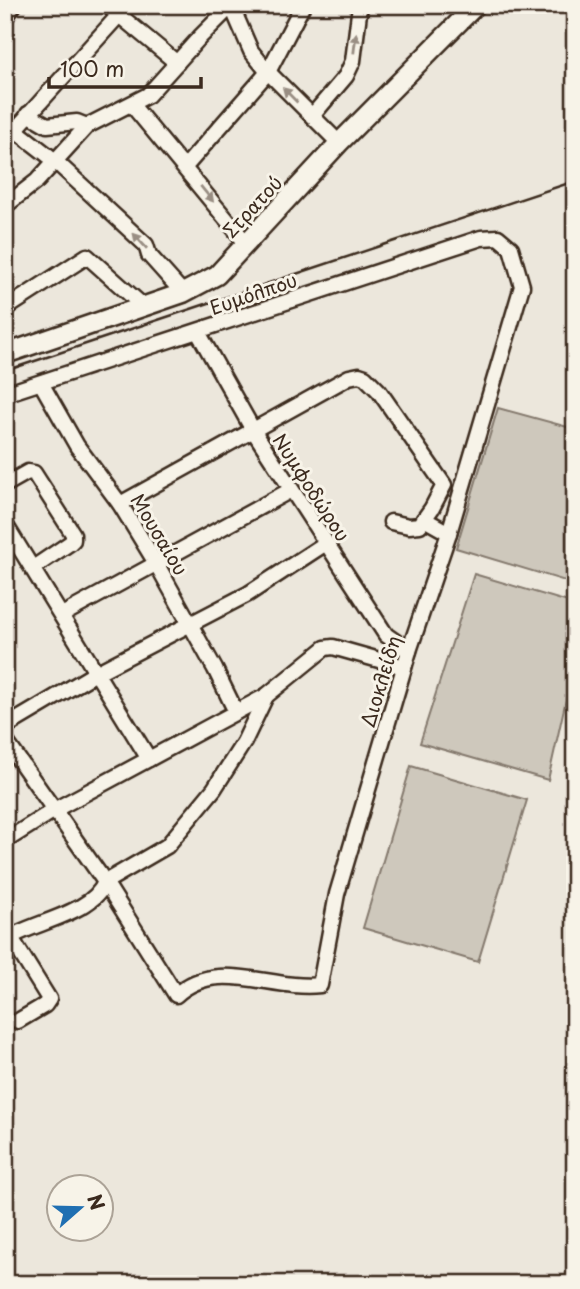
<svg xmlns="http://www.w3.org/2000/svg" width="580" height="1289" viewBox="0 0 580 1289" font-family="'Playpen Sans',sans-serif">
<rect width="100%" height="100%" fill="#ece7dc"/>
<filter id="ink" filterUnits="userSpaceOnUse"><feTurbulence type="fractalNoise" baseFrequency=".0143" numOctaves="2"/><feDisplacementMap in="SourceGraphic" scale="14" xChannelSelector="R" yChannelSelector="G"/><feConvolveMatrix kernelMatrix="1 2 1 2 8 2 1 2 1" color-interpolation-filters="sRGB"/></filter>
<g filter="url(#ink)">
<g fill="#cec8bc" stroke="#84796d" stroke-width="2">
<polygon points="498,408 575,429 575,584 456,548"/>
<polygon points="474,574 575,604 575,659 548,780 420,743"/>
<polygon points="411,766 527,800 478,962 363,928"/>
</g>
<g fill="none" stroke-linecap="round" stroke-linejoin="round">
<defs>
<g id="minor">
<polyline points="107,5 177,63"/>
<polyline points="231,5 251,51 268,72 339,143"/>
<polyline points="5,18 14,5"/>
<polyline points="132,105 246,243"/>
<polyline points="28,114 47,125 77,122 87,126"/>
<polyline points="312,116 346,76 353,61 360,5"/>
<polyline points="5,122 54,160 146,245 149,255 183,293"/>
<polyline points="15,130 128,5"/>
<polyline points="185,167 268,72 303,5"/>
<polyline points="5,206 37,181 87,126 148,95 200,37 231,6"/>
<polyline points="5,309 87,256 143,306"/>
<polyline points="198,332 253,430 386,635 409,651"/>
<polyline points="41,383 77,446 120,504 156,563 215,669 236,712"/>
<path d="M5,394L481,238L498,237L511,248L522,286L449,533L409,651L337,894L320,985C272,991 217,957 176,995L105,882L5,740"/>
<polyline points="5,485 28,472 34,473 73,534 73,540 70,543 33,568"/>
<polyline points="120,504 349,377 359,375 365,377 379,391 444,485 432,508 420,525 409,526 391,522"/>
<polyline points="424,519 449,533"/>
<polyline points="5,524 149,759"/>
<polyline points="62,615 291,490"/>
<polyline points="5,727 96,673 248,594 326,543"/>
<polyline points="5,841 56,809 266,696 325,648 333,647 404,667"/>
<polyline points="5,928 49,999 45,1005 18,1021"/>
<path d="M5,940C32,922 93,914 105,882L167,846L214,789L244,742L266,696"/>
</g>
<polyline id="major" points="5,354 183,293 217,275 339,143 476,5"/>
</defs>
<use href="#minor" stroke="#3b2a1e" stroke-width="19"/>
<use href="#major" stroke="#3b2a1e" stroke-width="23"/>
<use href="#minor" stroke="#f7f3e8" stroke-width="14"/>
<use href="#major" stroke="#f7f3e8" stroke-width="18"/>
<polyline stroke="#3b2a1e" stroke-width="2.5" points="5,371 575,181"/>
</g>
<defs><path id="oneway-solid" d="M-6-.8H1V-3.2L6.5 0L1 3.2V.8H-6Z" transform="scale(1.75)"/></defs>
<g fill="#998e83">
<use href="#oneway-solid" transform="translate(355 43) rotate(-83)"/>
<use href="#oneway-solid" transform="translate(290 95) rotate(-135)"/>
<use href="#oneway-solid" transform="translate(207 194) rotate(51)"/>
<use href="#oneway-solid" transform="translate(140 241) rotate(-132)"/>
</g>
</g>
<g text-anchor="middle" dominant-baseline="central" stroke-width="6" stroke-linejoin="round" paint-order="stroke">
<g font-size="19" fill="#3b2a1e" stroke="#f7f3e8">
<text transform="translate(252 206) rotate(-47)">Στρατού</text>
<text transform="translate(253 293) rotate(-19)">Ευμόλπου</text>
<text transform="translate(312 487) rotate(57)">Νυμφοδώρου</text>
<text transform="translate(160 534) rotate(59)">Μουσαίου</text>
<text transform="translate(380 681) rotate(-73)">Διοκλείδη</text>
</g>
</g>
<rect width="580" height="1289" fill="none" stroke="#f7f3e8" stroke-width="28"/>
<rect x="14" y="14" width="552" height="1261" fill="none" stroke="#3b2a1e" stroke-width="2.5" filter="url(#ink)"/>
<g transform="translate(80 1208) rotate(70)"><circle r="33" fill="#f7f3e8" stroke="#aca397" stroke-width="2"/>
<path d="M0-5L12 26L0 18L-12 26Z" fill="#1f6fb2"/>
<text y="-10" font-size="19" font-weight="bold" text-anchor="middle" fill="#3b2a1e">N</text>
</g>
<path d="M49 77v10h152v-10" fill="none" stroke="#3b2a1e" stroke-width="3.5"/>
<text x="60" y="77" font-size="21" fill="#3b2a1e" stroke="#f7f3e8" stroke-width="5" paint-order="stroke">100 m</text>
</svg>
